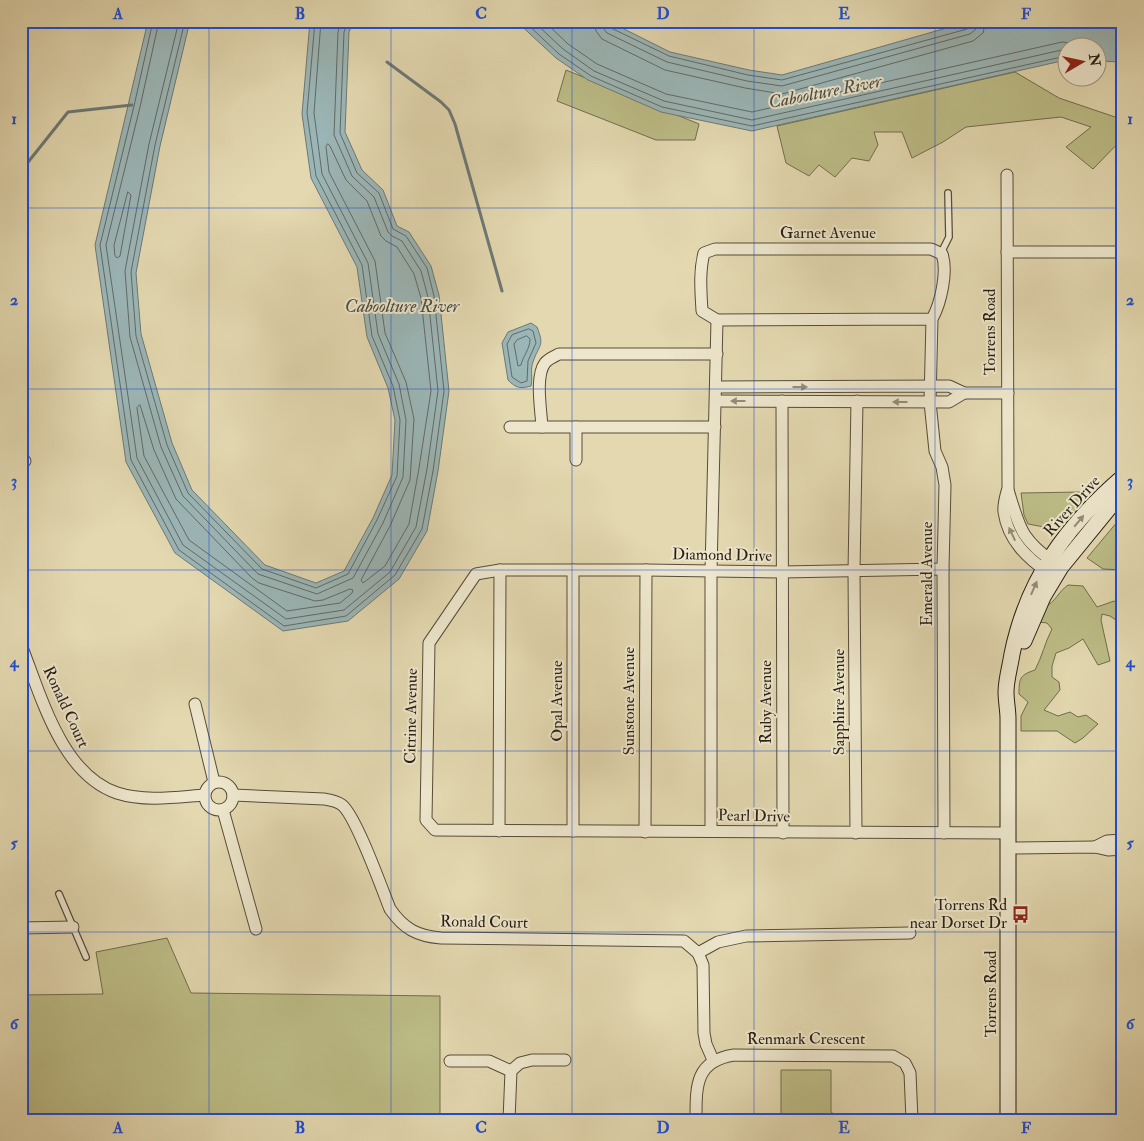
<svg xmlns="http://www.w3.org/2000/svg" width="1144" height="1141" viewBox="0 0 1144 1141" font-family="'IM FELL Double Pica',serif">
<rect width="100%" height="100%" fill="#e3d8b0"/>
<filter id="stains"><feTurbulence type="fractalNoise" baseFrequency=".004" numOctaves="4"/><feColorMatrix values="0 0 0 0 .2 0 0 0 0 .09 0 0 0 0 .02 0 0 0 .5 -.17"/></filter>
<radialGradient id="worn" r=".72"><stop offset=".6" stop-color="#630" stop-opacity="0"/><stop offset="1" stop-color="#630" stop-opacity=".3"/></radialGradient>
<g fill="#bcbc86" stroke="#726d4c">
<polygon points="566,70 699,124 695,140 656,140 557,101"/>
<polygon points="1015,72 1059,98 1118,118 1123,116 1123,138 1093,169 1066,147 1091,127 1061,117 966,127 943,142 912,158 902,132 874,132 878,145 869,161 852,158 835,177 819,165 809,176 786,163 777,126"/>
<polygon points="1080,492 1082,497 1082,509 1044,527 1028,524 1024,515 1021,493"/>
<polygon points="1123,515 1123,570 1103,569 1087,558"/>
<path d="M1068,585L1083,586L1097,607L1114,601L1123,607V625L1110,616L1102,614L1101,620L1110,661L1098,665L1083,639L1069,648L1056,653L1052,666V677L1059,682L1060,690L1044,710L1058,716L1070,712L1078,717L1086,715L1098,724L1083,738L1075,743L1057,731H1021V716L1028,702L1019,694C1019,678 1020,675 1035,670C1042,657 1045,642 1052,629L1047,623L1039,622L1043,608C1057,601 1057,593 1068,585Z"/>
<polygon points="167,938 191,993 440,996 440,1120 21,1120 21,995 103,994 96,952"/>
<polygon points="781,1070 831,1070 831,1112 842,1120 781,1120"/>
</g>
<g fill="#9bb6b7" stroke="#6d7975">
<polygon points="148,21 190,21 160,146 136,273 141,334 172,443 192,490 265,565 316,583 344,571 373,518 392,475 395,420 388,388 367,337 357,267 311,178 302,114 310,21 354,21 349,32 345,132 362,170 383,190 397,226 409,232 431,266 439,295 449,391 438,471 427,531 399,579 348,621 283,631 175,553 126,462 95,245"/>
<polygon points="516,21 608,21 670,52 749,70 782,75 950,27 978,21 1123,21 1123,62 1097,61 1096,48 1066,48 1066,60 752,131 661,112 588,80 556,58"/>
<path d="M531,323L537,327C545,347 539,344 533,362C530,369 533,378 531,386C520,389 516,388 508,380L502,343L508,332Z"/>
</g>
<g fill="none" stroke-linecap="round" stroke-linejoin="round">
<g stroke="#626a65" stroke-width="1">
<polyline points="153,21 134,106 100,245 131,460 179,550 284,626 346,616 395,575 422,529 433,471 444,391 434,296 427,268 406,236 393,229 379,193 357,173 340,133 344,32 348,21"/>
<polyline points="159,21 140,107 106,245 137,458 183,545 286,619 344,610 390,572 416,527 427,469 438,391 428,297 421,271 402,241 392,236 388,232 374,197 352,176 334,135 338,32 341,21"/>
<polyline points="179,21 149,144 125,271 130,337 161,447 183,496 258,574 317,594 353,578 383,523 403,477 406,420 399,384 378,334 368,263 322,174 314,113 321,21"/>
<polyline points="185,21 155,145 131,272 136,336 167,445 188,493 262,569 316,588 348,574 377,520 397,476 400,420 393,386 372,336 362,265 316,176 307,113 315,21"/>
<polyline points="524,21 559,54 591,76 662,107 752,126 1066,56"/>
<polyline points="533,21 563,49 594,71 664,101 752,120 1066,49"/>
<polyline points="544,21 568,44 597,64 666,94 752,112 1062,42 1072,43 1079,48"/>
<polyline points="594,21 596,31 602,39 665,70 745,88 782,94 973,41 983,33 986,21"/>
<polyline points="601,21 603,28 607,33 667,62 747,81 782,86 970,34 976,29 978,21"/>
<polyline points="608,21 611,28 669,56 748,75 782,80 967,29 971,26 972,21"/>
<polygon points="328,144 330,146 346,180 367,201 381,236 386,241 397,247 414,274 421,298 431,391 419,468 409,524 385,566 363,583 361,580 390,526 410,480 414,419 406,382 385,333 375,261 329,172 326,147"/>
<polygon points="128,192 131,195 120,256 117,258 115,256 114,246"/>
<polygon points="529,329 533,331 536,343 528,361 527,381 521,383 512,377 507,344 512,335"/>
<path d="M527,336L530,339C530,349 523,356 521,365L518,366L514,344L517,340Z"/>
<polygon points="140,405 154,450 176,499 252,578 259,583 315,601 323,600 350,589 353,590 352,593 340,603 287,611 189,540 144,456 137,408"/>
</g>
<g stroke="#6d7975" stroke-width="3">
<polyline points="387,62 441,102 449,110 455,124 502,291"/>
<polyline points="21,171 68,112 132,105"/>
</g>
<defs>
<g id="service">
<polyline points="941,253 949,237 948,193"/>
<polyline points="59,894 86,957"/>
</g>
<g id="minor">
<path d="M1007,175L1008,488C1006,495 1003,504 1004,512C1008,540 1027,558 1049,573"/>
<polyline points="1007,252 1123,252"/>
<path d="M932,319L717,320L702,311C701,292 699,272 704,253L715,249H931L942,254C948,271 941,303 932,319L930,402L935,451L942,467L945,485L943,569L944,833"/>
<polyline points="716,387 949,386 964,393 1008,393"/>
<polyline points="716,401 949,402 964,393"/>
<polyline points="782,401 783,833"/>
<polyline points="510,427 715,427"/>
<path d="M542,427C541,410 535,376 545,363C548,359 555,356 559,354H717"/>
<polyline points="576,427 576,460"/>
<polyline points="21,460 25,461"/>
<path d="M1008,490C1020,529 1021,540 1056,564"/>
<polyline points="943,569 782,572 646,570 500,570 476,574 429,643 426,820 435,830 1008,833"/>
<path d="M21,645C41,695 61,774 117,793C145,802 177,797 204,795"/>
<polyline points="195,704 214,782"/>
<circle cx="219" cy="796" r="14"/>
<path d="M233,795L324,799C330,800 337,801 342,805C356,816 382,889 390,909C404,929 417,936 441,938L684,941L698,953L703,965L704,1033L706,1044L713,1060"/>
<polyline points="223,810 256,929"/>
<polyline points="499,831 500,570"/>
<polyline points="573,831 573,570"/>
<polyline points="711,831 711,571 717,320"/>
<polyline points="645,832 646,570"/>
<polyline points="856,833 854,571 857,401"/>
<polyline points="1095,847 1107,841 1123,840"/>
<polyline points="1008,848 1095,847 1108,850 1123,849"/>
<polyline points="21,928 73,927"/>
<polyline points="698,953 718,942 746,936 910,933"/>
<polyline points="450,1061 489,1061 511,1071"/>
<polyline points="509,1120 511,1071 520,1063 532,1060 565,1060"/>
<path d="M696,1120C696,1086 695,1061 734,1055L893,1056L905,1063L910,1073L912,1120"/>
</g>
<g id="secondary">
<polyline points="1024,641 1043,597 1061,567 1123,491"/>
<path d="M1008,1120V719C1008,710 1006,701 1006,692C1006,680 1010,667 1012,654C1027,580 1066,526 1123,477"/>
</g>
</defs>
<use href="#service" stroke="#574c3a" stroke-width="8"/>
<use href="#minor" stroke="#574c3a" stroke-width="13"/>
<use href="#secondary" stroke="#281e13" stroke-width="17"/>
<use href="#service" stroke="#ede6cc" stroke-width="5.5"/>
<use href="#minor" stroke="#ede6cc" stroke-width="11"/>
<use href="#secondary" stroke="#ede6cc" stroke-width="15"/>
</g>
<defs><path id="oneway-solid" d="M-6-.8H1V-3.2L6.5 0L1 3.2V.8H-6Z" transform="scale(1.25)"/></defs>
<g fill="#948c79">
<use href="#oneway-solid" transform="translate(800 387)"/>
<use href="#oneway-solid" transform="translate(738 401) rotate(-180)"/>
<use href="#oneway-solid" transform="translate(900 402) rotate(-180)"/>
<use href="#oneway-solid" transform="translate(1079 521) rotate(-50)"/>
<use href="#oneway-solid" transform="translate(1012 534) rotate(-115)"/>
<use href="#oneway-solid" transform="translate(1034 588) rotate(-66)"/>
</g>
<path fill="none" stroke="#1d4ed8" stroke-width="1" stroke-opacity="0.55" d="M209,21V1120M391,21V1120M572,21V1120M754,21V1120M935,21V1120M21,208H1123M21,389H1123M21,570H1123M21,751H1123M21,932H1123"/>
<defs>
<symbol id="bus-bare" viewBox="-9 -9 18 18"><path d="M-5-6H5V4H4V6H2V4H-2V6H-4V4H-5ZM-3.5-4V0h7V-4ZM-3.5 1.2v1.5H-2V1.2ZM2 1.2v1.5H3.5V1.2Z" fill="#8f2418" stroke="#ede6cc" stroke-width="2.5" paint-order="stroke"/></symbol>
</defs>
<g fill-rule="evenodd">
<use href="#bus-bare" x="1008" y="902" width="25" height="25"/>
</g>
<g text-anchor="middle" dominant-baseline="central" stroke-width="4" stroke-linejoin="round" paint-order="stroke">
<g font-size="16" fill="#281e13" stroke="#ede6cc">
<text x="828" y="233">Garnet Avenue</text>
<text transform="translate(990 332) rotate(-90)">Torrens Road</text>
<text transform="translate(1072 506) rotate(-48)">River Drive</text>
<text transform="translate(722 555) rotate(1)">Diamond Drive</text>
<text transform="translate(927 574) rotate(-90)">Emerald Avenue</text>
<text transform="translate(557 701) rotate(-90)">Opal Avenue</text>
<text transform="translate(629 701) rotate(-90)">Sunstone Avenue</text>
<text transform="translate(766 702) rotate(-90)">Ruby Avenue</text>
<text transform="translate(839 702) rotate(-90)">Sapphire Avenue</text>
<text transform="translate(66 707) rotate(65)">Ronald Court</text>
<text transform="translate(411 716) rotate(-89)">Citrine Avenue</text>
<text transform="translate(754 816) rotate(1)">Pearl Drive</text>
<text transform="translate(484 922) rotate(1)">Ronald Court</text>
<text transform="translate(991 994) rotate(-90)">Torrens Road</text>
<text x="806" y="1039">Renmark Crescent</text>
</g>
<g font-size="16" fill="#281e13" stroke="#ede6cc" text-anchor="end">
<text x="1007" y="905">Torrens Rd<tspan x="1007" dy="18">near Dorset Dr</tspan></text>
</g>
<g font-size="18" font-style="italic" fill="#4a4c44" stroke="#ede6cc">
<text transform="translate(825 92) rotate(-11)">Caboolture River</text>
<text x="402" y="306">Caboolture River</text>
</g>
</g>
<rect width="1144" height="1141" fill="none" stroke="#e3d8b0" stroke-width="55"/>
<g transform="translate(1082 62) rotate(81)"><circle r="24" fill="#ede6cc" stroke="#9e9682"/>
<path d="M0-4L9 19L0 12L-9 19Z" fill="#8f2418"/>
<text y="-8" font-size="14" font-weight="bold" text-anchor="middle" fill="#281e13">N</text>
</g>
<rect x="28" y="28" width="1088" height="1086" fill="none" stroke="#1d4ed8" stroke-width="2"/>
<g font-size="16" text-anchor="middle" font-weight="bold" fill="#1d4ed8">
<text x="118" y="19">A</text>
<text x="300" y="19">B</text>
<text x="481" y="19">C</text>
<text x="663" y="19">D</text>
<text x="844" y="19">E</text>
<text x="1026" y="19">F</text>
<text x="14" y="124">1</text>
<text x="1130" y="124">1</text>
<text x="14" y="305">2</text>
<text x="1130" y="305">2</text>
<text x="14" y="486">3</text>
<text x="1130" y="486">3</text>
<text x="14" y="667">4</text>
<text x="1130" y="667">4</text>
<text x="14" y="848">5</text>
<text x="1130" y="848">5</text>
<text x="14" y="1029">6</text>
<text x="1130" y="1029">6</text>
<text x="118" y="1133">A</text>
<text x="300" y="1133">B</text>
<text x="481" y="1133">C</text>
<text x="663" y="1133">D</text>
<text x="844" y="1133">E</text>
<text x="1026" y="1133">F</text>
</g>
<rect width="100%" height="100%" filter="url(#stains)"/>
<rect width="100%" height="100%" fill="url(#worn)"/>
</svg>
